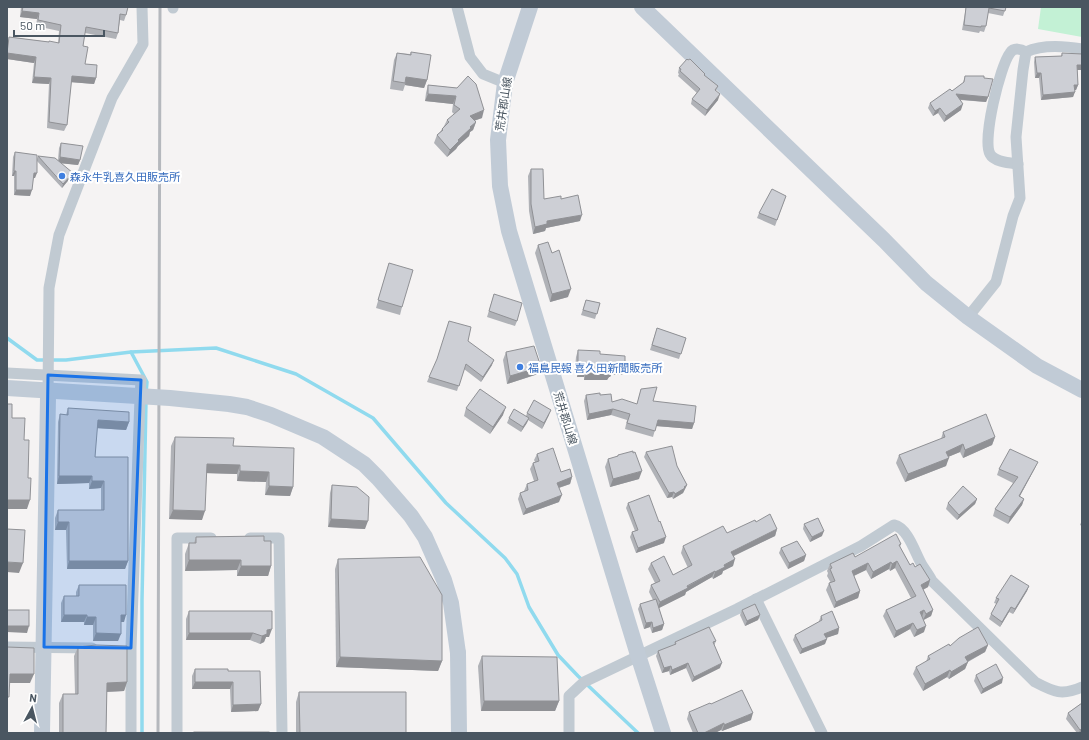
<svg xmlns="http://www.w3.org/2000/svg" width="1089" height="740" viewBox="0 0 1089 740" font-family="Barlow,'Noto Sans JP',sans-serif">
<rect width="100%" height="100%" fill="#f5f3f3"/>
<polygon fill="#c3f1d5" points="1041,7 1082,7 1082,37 1038,29"/>
<g fill="none" stroke-linecap="round" stroke-linejoin="round">
<g stroke="#90daee" stroke-width="3.5">
<polyline points="7,338 37,360 66,360 131,352 216,348 296,374 373,418 446,503 505,558 517,574 529,607 558,655 578,676 638,733"/>
<polyline points="131,352 147,382 146,393"/>
<polyline points="142,733 142,600 146,401"/>
</g>
<g stroke="#c1cad2" stroke-width="11">
<polyline points="457,7 470,57 483,74 505,83"/>
<polyline points="173,8 173,7"/>
<path d="M1018,164C1010,163 994,162 990,154C982,140 1000,66 1010,53C1014,47 1021,49 1026,52"/>
<path d="M968,317L996,282L1013,216L1020,198L1016,137L1023,70L1026,52C1043,44 1064,46 1082,49"/>
<polyline points="7,373 141,380 140,398 137,398"/>
<polyline points="48,396 49,288 59,235 112,98 143,44 142,7"/>
<polyline points="250,538 279,538 282,733"/>
<polyline points="756,599 822,733"/>
<polyline points="7,647 92,648"/>
<polyline points="131,733 131,648 140,398"/>
<polyline points="177,733 177,538 211,538"/>
<path d="M569,733V696L584,682L737,609L861,546L894,525C908,528 915,553 922,565C925,570 929,575 932,581L1035,682C1054,692 1062,696 1082,687"/>
</g>
<g stroke="#c1cbd6" stroke-width="16">
<polyline points="530,7 505,83 498,140 500,186 509,231 638,655 663,733"/>
<polyline points="642,7 884,240 926,283 968,317 1037,366 1082,390"/>
<polyline points="458,653 459,733"/>
<polyline points="42,733 48,397"/>
</g>
<polyline stroke="#b5b8bd" stroke-width="3" points="158,733 160,7"/>
<polyline stroke="#c1cbd6" stroke-width="16" points="7,388 170,398 229,404 247,407 271,415 323,437 364,464 378,478 411,516 425,537 444,580 451,603 458,653"/>
</g>
<g fill="#b0b2b7">
<polygon points="21,7 128,7 126,15 124,21 120,20 118,33 116,39 85,33 83,46 85,64 96,78 94,84 71,82 67,125 64,131 47,128 49,84 32,83 34,63 7,59 7,44 9,37 49,42 58,43 59,31 36,26 37,19 20,17"/>
<polygon points="966,7 1006,7 1003,16 988,13 986,26 984,32 980,31 979,33 962,30"/>
<polygon points="411,52 427,80 424,88 405,85 403,91 390,89 394,60 397,53 410,54"/>
<polygon points="1062,53 1082,54 1082,70 1077,70 1078,85 1076,90 1075,90 1073,97 1041,100 1039,78 1035,78 1034,62 1035,57 1061,56"/>
<polygon points="679,68 705,74 704,75 718,86 716,91 718,100 705,116 691,104 692,99 697,93 678,76 679,74 678,73"/>
<polygon points="965,76 984,78 988,97 986,102 960,100 961,110 944,122 938,113 933,116 928,108 930,103 952,91 963,83"/>
<polygon points="428,85 457,88 482,118 474,121 476,122 473,130 470,132 469,136 458,146 456,149 447,157 434,143 437,135 440,132 444,126 447,120 454,114 452,112 453,104 425,101 426,93"/>
<polygon points="61,143 80,160 78,165 61,163 71,177 62,188 37,161 35,178 33,178 30,196 14,195 14,176 12,176 13,157 15,152 37,159 38,156 58,160 59,148"/>
<polygon points="531,169 544,199 561,199 580,221 546,228 545,231 533,234 529,211 528,176"/>
<polygon points="786,196 775,226 757,218 759,213"/>
<polygon points="538,245 552,253 568,297 550,302 535,253"/>
<polygon points="389,263 402,307 400,315 376,308"/>
<polygon points="494,294 517,321 515,326 487,317"/>
<polygon points="586,300 600,303 595,319 581,315"/>
<polygon points="657,328 686,338 679,359 650,350"/>
<polygon points="468,341 492,365 481,382 464,369 457,391 427,382 429,377"/>
<polygon points="578,350 600,354 622,375 611,375 610,377 609,377 607,380 584,380 584,377 577,377 577,369 575,368 576,357"/>
<polygon points="506,352 538,374 507,384 503,360"/>
<polygon points="641,389 653,401 694,423 692,429 656,426 653,437 625,429 627,420 611,415 587,420 584,401 586,395 600,395 612,402 637,404"/>
<polygon points="68,408 129,422 126,430 97,428 95,457 128,457 128,561 125,569 67,569 66,530 55,530 55,518 58,510 101,510 101,488 89,489 89,483 57,484 58,422 60,414 66,415"/>
<polygon points="466,408 503,415 490,434 464,416"/>
<polygon points="527,413 549,415 542,429 528,420 521,432 507,423 509,418 526,416"/>
<polygon points="943,432 995,437 992,445 963,458 960,452 948,457 946,466 905,482 896,463 899,455 941,439"/>
<polygon points="175,437 233,446 293,487 290,496 265,495 266,482 237,481 237,474 206,473 202,520 169,519 171,446"/>
<polygon points="646,452 677,466 687,485 683,493 673,499 672,497 667,498 644,457"/>
<polygon points="537,454 561,472 572,477 570,484 559,488 559,502 523,515 518,499 520,493 524,491 527,484 534,481 530,469 533,463 535,462 534,460"/>
<polygon points="618,455 639,479 610,487 605,467 608,459 617,457"/>
<polygon points="1035,468 1020,496 1024,499 1022,505 1008,524 993,516 995,509 1013,483 997,475 999,469"/>
<polygon points="332,485 365,529 328,527 330,493"/>
<polygon points="977,499 975,504 957,520 946,509 948,503"/>
<polygon points="628,503 664,543 636,553 630,537 632,532 635,531 626,508"/>
<polygon points="1082,520 1082,526 1080,525"/>
<polygon points="756,522 777,529 775,536 734,556 733,566 723,571 722,574 713,579 712,577 686,592 685,595 659,608 664,624 662,630 652,633 650,627 644,629 638,609 640,604 653,600 649,592 651,585 655,583 648,569 651,563 673,575 688,568 681,553 683,546 727,533"/>
<polygon points="804,524 822,536 810,542 803,529"/>
<polygon points="196,537 264,541 271,566 268,576 237,576 237,570 185,571 185,554 189,543 194,543"/>
<polygon points="901,544 900,547 910,565 915,567 930,580 928,587 923,590 933,610 931,616 924,620 924,632 914,637 910,629 894,638 883,616 886,610 911,598 895,568 890,571 889,569 871,579 866,570 854,576 860,591 858,598 834,608 826,590 829,583 831,583 827,576 828,573 827,571 830,564"/>
<polygon points="781,548 806,555 804,561 788,569 779,553"/>
<polygon points="338,559 442,661 438,671 336,667 335,569"/>
<polygon points="79,585 124,622 121,622 118,641 93,641 93,625 84,625 84,622 61,622 61,603 64,596 76,596 76,592"/>
<polygon points="1029,586 1027,591 1013,614 1009,612 1000,627 989,619 991,614 997,604 994,603 996,598"/>
<polygon points="742,610 760,615 758,620 745,626 740,615"/>
<polygon points="189,611 269,637 266,637 264,642 260,644 250,640 186,640 186,619"/>
<polygon points="821,616 839,628 838,634 826,638 825,644 800,654 793,640 795,635 819,622 819,621"/>
<polygon points="716,641 714,646 720,668 692,682 686,668 670,675 669,671 662,673 656,656 658,651 674,645 675,642"/>
<polygon points="988,645 985,652 968,662 965,669 949,679 947,677 923,691 913,674 916,667 926,662 928,656 950,646"/>
<polygon points="78,647 127,682 124,691 107,692 106,733 59,733 59,703 63,694 75,694 74,656"/>
<polygon points="482,656 559,701 555,711 481,711 478,666"/>
<polygon points="195,669 228,671 261,704 258,711 231,712 230,689 192,689 192,676"/>
<polygon points="976,675 1002,683 981,694 974,681"/>
<polygon points="299,692 406,733 296,733 296,702"/>
<polygon points="1082,703 1082,732 1081,733 1077,733 1066,719 1068,713"/>
<polygon points="711,704 751,720 722,731 721,730 715,733 693,733 687,719 689,712"/>
</g>
<g fill="#909195">
<polygon points="22,11 39,13 37,19 20,17"/>
<polygon points="7,53 36,57 34,63 7,59"/>
<polygon points="1077,65 1082,65 1082,70 1075,70"/>
<polygon points="1037,73 1041,73 1039,78 1035,78"/>
<polygon points="72,76 96,78 94,84 69,82"/>
<polygon points="34,77 51,78 49,84 32,83"/>
<polygon points="406,77 427,80 424,88 405,85"/>
<polygon points="1074,85 1078,85 1076,90 1072,90"/>
<polygon points="1075,92 1073,97 1041,100 1043,95"/>
<polygon points="428,94 456,96 453,104 425,101"/>
<polygon points="720,94 718,100 705,116 707,110"/>
<polygon points="956,94 988,97 986,102 954,99"/>
<polygon points="963,104 961,110 944,122 946,116"/>
<polygon points="940,108 938,113 933,116 935,111"/>
<polygon points="484,110 482,118 467,123 470,116"/>
<polygon points="476,122 473,130 470,132 469,136 458,146 456,149 447,157 450,150 470,127"/>
<polygon points="60,157 80,160 78,165 58,163"/>
<polygon points="14,171 16,171 14,176 12,176"/>
<polygon points="34,173 37,173 35,178 32,178"/>
<polygon points="73,173 71,177 62,188 63,184"/>
<polygon points="16,190 32,190 30,196 14,195"/>
<polygon points="582,215 580,221 546,228 545,231 533,234 535,227 547,221"/>
<polygon points="571,289 568,297 550,302 552,294"/>
<polygon points="494,360 492,365 481,382 483,377"/>
<polygon points="578,362 580,362 577,369 575,368"/>
<polygon points="541,367 538,374 507,384 510,376"/>
<polygon points="613,368 625,368 622,375 611,375 610,377 609,377 607,380 584,380 586,373 610,370"/>
<polygon points="580,370 586,370 584,377 577,377"/>
<polygon points="506,407 503,415 490,434 493,427"/>
<polygon points="613,409 611,415 587,420 589,414"/>
<polygon points="551,410 549,415 542,429 544,423"/>
<polygon points="529,418 527,423 521,432 523,427"/>
<polygon points="98,420 129,422 126,430 95,428"/>
<polygon points="658,420 694,423 692,429 656,426"/>
<polygon points="995,437 992,445 963,458 965,450"/>
<polygon points="963,444 960,452 943,459 946,452"/>
<polygon points="949,458 946,466 905,482 908,474"/>
<polygon points="1038,462 1035,468 1016,503 1019,496"/>
<polygon points="207,464 240,465 237,474 203,473"/>
<polygon points="240,471 269,472 266,482 237,481"/>
<polygon points="642,471 639,479 610,487 613,479"/>
<polygon points="59,476 92,476 89,483 57,484"/>
<polygon points="572,477 570,484 555,489 557,483"/>
<polygon points="92,481 104,481 101,488 89,489"/>
<polygon points="687,485 683,493 673,499 675,494"/>
<polygon points="269,486 293,487 290,496 265,495"/>
<polygon points="674,492 672,497 667,498 669,493"/>
<polygon points="562,495 559,502 523,515 526,509"/>
<polygon points="977,499 975,504 957,520 959,515"/>
<polygon points="1024,499 1022,505 1008,524 1010,517"/>
<polygon points="7,500 30,500 27,509 7,509"/>
<polygon points="173,510 205,511 202,520 169,519"/>
<polygon points="331,519 368,521 365,529 328,527"/>
<polygon points="58,522 69,522 66,530 55,530"/>
<polygon points="777,529 775,536 729,558 731,552"/>
<polygon points="824,531 822,536 810,542 812,537"/>
<polygon points="666,537 664,543 636,553 638,548"/>
<polygon points="806,555 804,561 788,569 789,563"/>
<polygon points="735,559 733,566 723,571 722,574 713,579 715,572 724,565"/>
<polygon points="189,560 241,560 237,570 185,571"/>
<polygon points="69,561 128,561 125,569 67,569"/>
<polygon points="897,561 895,568 890,571 892,564"/>
<polygon points="7,562 23,563 19,573 7,572"/>
<polygon points="891,562 889,569 871,579 873,572"/>
<polygon points="868,563 866,570 849,578 852,571"/>
<polygon points="241,566 271,566 268,576 237,576"/>
<polygon points="715,571 712,577 686,592 685,595 657,609 660,602"/>
<polygon points="930,580 928,587 918,592 921,585"/>
<polygon points="1029,586 1027,591 1013,614 1015,609"/>
<polygon points="860,591 858,598 834,608 836,602"/>
<polygon points="1011,607 1009,612 1000,627 1002,622"/>
<polygon points="924,610 922,617 920,612"/>
<polygon points="933,610 931,616 923,620 926,614"/>
<polygon points="64,615 87,615 84,622 61,622"/>
<polygon points="121,615 126,615 124,622 118,622"/>
<polygon points="760,615 758,620 745,626 747,621"/>
<polygon points="87,617 96,617 93,625 84,625"/>
<polygon points="652,622 650,627 644,629 646,623"/>
<polygon points="913,623 910,629 894,638 896,631"/>
<polygon points="664,624 662,630 652,633 653,628"/>
<polygon points="7,626 29,626 27,633 7,632"/>
<polygon points="926,626 924,632 914,637 917,630"/>
<polygon points="839,628 838,634 823,639 824,634"/>
<polygon points="272,629 269,637 266,637 264,642 260,644 262,636 267,630"/>
<polygon points="96,633 121,634 118,641 93,641"/>
<polygon points="189,633 253,633 250,640 186,640"/>
<polygon points="827,639 825,644 800,654 802,649"/>
<polygon points="988,645 985,652 963,664 965,657"/>
<polygon points="340,657 442,661 438,671 336,667"/>
<polygon points="968,662 965,669 949,679 951,672"/>
<polygon points="688,663 686,668 670,675 672,670"/>
<polygon points="722,663 720,668 692,682 694,677"/>
<polygon points="671,666 669,671 662,673 664,668"/>
<polygon points="950,670 947,677 923,691 925,684"/>
<polygon points="10,674 34,674 30,683 7,683"/>
<polygon points="1003,678 1002,683 981,694 983,689"/>
<polygon points="127,682 124,691 103,692 107,683"/>
<polygon points="195,682 233,682 230,689 192,689"/>
<polygon points="484,701 559,701 555,711 481,711"/>
<polygon points="261,704 258,711 231,712 233,705"/>
<polygon points="753,713 751,720 722,731 724,725"/>
<polygon points="724,723 721,730 715,733 704,733"/>
<polygon points="1082,728 1082,732 1079,733 1080,730"/>
</g>
<g fill="#cdcfd5" stroke="#909195">
<polygon points="23,7 128,7 126,15 120,14 118,33 86,27 83,46 88,47 85,64 97,65 96,78 72,76 67,125 49,122 51,78 34,77 36,57 7,53 9,37 49,42 49,41 59,43 61,25 38,20 39,13 22,11"/>
<polygon points="966,7 1006,7 1005,11 989,8 986,26 981,26 981,27 964,25"/>
<polygon points="411,52 431,55 427,80 406,77 405,83 393,81 397,53 411,55"/>
<polygon points="1062,53 1082,54 1082,65 1077,65 1078,85 1074,85 1075,92 1043,95 1041,73 1037,73 1035,57 1062,56"/>
<polygon points="687,59 688,60 690,59 705,74 704,75 718,86 715,90 720,94 707,110 692,99 700,89 680,71 681,69 679,68"/>
<polygon points="468,76 476,84 484,110 470,116 476,122 470,127 471,128 458,140 459,141 450,150 437,135 443,130 442,129 449,122 447,120 460,109 454,105 456,96 428,94 428,85 457,88"/>
<polygon points="965,76 984,76 984,78 993,79 988,97 956,94 963,104 946,116 940,108 935,111 930,103 950,89 952,91 964,82"/>
<polygon points="61,143 83,146 80,160 60,157"/>
<polygon points="15,152 37,155 37,173 34,173 32,190 16,190 16,171 14,171"/>
<polygon points="38,156 55,158 73,173 63,184"/>
<polygon points="531,169 543,169 544,199 561,196 561,199 578,195 582,215 547,221 547,224 535,227 531,204"/>
<polygon points="772,189 786,196 777,220 759,213"/>
<polygon points="548,242 552,253 559,250 571,289 552,294 538,245"/>
<polygon points="389,263 413,270 402,307 378,300"/>
<polygon points="494,294 522,303 517,321 489,311"/>
<polygon points="586,300 600,303 597,314 583,310"/>
<polygon points="449,321 471,327 468,341 494,360 483,377 466,364 459,386 429,377 437,359"/>
<polygon points="657,328 686,338 681,354 652,345"/>
<polygon points="534,346 541,367 510,376 506,352"/>
<polygon points="578,350 600,351 600,354 625,356 625,368 613,368 613,370 610,370 610,374 586,373 586,370 580,370 580,362 578,362"/>
<polygon points="657,387 653,401 696,406 694,423 658,420 655,431 627,423 630,414 613,409 589,414 586,395 600,393 600,395 611,394 612,402 622,399 637,404 641,389"/>
<polygon points="480,389 506,407 493,427 466,408"/>
<polygon points="534,400 551,410 544,423 527,413"/>
<polygon points="7,404 12,404 12,418 25,418 24,440 29,440 28,478 31,478 30,500 7,500"/>
<polygon points="68,408 129,412 129,422 98,420 95,457 128,457 128,561 69,561 69,522 58,522 58,510 104,510 104,481 92,481 92,476 59,476 60,414 68,415"/>
<polygon points="514,409 529,418 523,427 509,418"/>
<polygon points="986,414 995,437 965,450 963,444 946,452 949,458 908,474 899,455 945,437 943,432"/>
<polygon points="175,437 234,438 233,446 294,448 293,487 269,486 269,472 240,471 240,465 207,464 205,511 173,510"/>
<polygon points="672,446 677,466 687,485 684,487 685,488 675,494 674,492 669,493 646,452"/>
<polygon points="553,448 561,472 570,469 572,477 557,483 562,495 526,509 520,493 528,490 527,484 538,480 533,463 539,461 537,454"/>
<polygon points="1010,449 1038,462 1019,496 1024,499 1010,517 995,509 1018,477 999,469"/>
<polygon points="633,451 633,453 635,452 642,471 613,479 608,459 618,456 618,455"/>
<polygon points="332,485 357,487 369,497 368,521 331,519"/>
<polygon points="963,486 977,499 959,515 948,503"/>
<polygon points="649,495 659,522 660,521 666,537 638,548 632,532 638,530 628,503"/>
<polygon points="770,514 777,529 731,552 735,559 724,565 725,567 715,572 715,571 687,586 688,588 660,602 651,585 660,581 651,563 664,556 673,575 692,565 683,546 723,526 727,533 755,520 756,522"/>
<polygon points="818,518 824,531 812,537 804,524"/>
<polygon points="7,529 25,530 23,563 7,562"/>
<polygon points="896,534 901,544 899,545 910,565 913,563 915,567 920,564 930,580 921,585 933,610 926,614 924,610 920,612 926,626 917,630 913,623 896,631 886,610 916,596 897,561 892,564 891,562 873,572 868,563 852,571 860,591 836,602 829,583 835,581 830,569 832,568 830,564 853,553 855,557"/>
<polygon points="264,536 264,541 271,541 271,566 241,566 241,560 189,560 189,543 196,543 196,537"/>
<polygon points="797,541 806,555 789,563 781,548"/>
<polygon points="420,557 442,595 442,661 340,657 338,559"/>
<polygon points="1011,575 1029,586 1015,609 1011,607 1002,622 991,614 999,599 996,598"/>
<polygon points="79,585 126,585 126,615 121,615 121,634 96,633 96,617 87,617 87,615 64,615 64,596 79,596"/>
<polygon points="656,599 664,624 653,628 652,622 646,623 640,604"/>
<polygon points="755,604 760,615 747,621 742,610"/>
<rect x="7" y="610" width="22" height="16"/>
<polygon points="189,611 272,611 272,629 267,630 267,634 262,636 253,633 189,633"/>
<polygon points="832,611 839,628 824,634 827,639 802,649 795,635 822,620 821,616"/>
<polygon points="709,627 716,641 713,642 722,663 694,677 688,663 672,670 671,666 664,668 658,651 676,644 675,642"/>
<polygon points="978,627 988,645 965,657 968,662 951,672 950,670 925,684 916,667 930,659 928,656 949,644 950,646 959,638"/>
<polygon points="96,645 127,646 127,682 107,683 106,733 63,733 63,694 78,694 78,647"/>
<polygon points="7,647 34,648 34,674 10,674 9,697 7,697"/>
<polygon points="482,656 557,657 559,701 484,701"/>
<polygon points="996,664 1003,678 983,689 976,675"/>
<polygon points="195,669 228,669 228,671 260,671 261,704 233,705 233,682 195,682"/>
<polygon points="742,690 753,713 724,725 724,723 704,733 698,733 689,712 710,703 711,704"/>
<polygon points="299,692 406,692 406,733 300,733"/>
<polygon points="1082,703 1082,728 1080,730 1068,713"/>
<rect x="194" y="732" width="75" height="1"/>
</g>
<path fill="#1a73e8" fill-opacity="0.2" stroke="#1a73e8" stroke-width="3" stroke-linejoin="round" d="M48,375L141,380L131,648L44,647Z"/>
<g fill="#3f7fe0" stroke="#fff" stroke-width="1.5">
<circle cx="62" cy="176" r="4"/>
<circle cx="520" cy="367" r="4"/>
</g>
<g text-anchor="middle" dominant-baseline="central" stroke-width="4" stroke-linejoin="round" paint-order="stroke">
<g font-size="11" fill="#4a5661" stroke="#fff">
<text transform="translate(503 104) rotate(-81)">荒井郡山線</text>
<text transform="translate(566 418) rotate(73)">荒井郡山線</text>
</g>
<g font-size="11" fill="#366cbe" stroke="#fff" text-anchor="start">
<text x="70" y="176">森永牛乳喜久田販売所</text>
<text x="528" y="367">福島民報 喜久田新聞販売所</text>
</g>
</g>
<rect width="1089" height="740" fill="none" stroke="#4a5661" stroke-width="16"/>
<g transform="translate(32 708) rotate(7)" stroke="#ffffff" stroke-width="3" paint-order="stroke">
<path d="M0-3L7 15L0 10L-7 15Z" fill="#4a5661"/>
<text y="-6" font-size="11" font-weight="bold" text-anchor="middle" fill="#4a5661">N</text>
</g>
<path d="M14 30v6h90v-6" fill="none" stroke="#4a5661" stroke-width="2"/>
<text x="20" y="30" font-size="12" fill="#4a5661" stroke="#ffffff" stroke-width="3" paint-order="stroke">50 m</text>
</svg>
